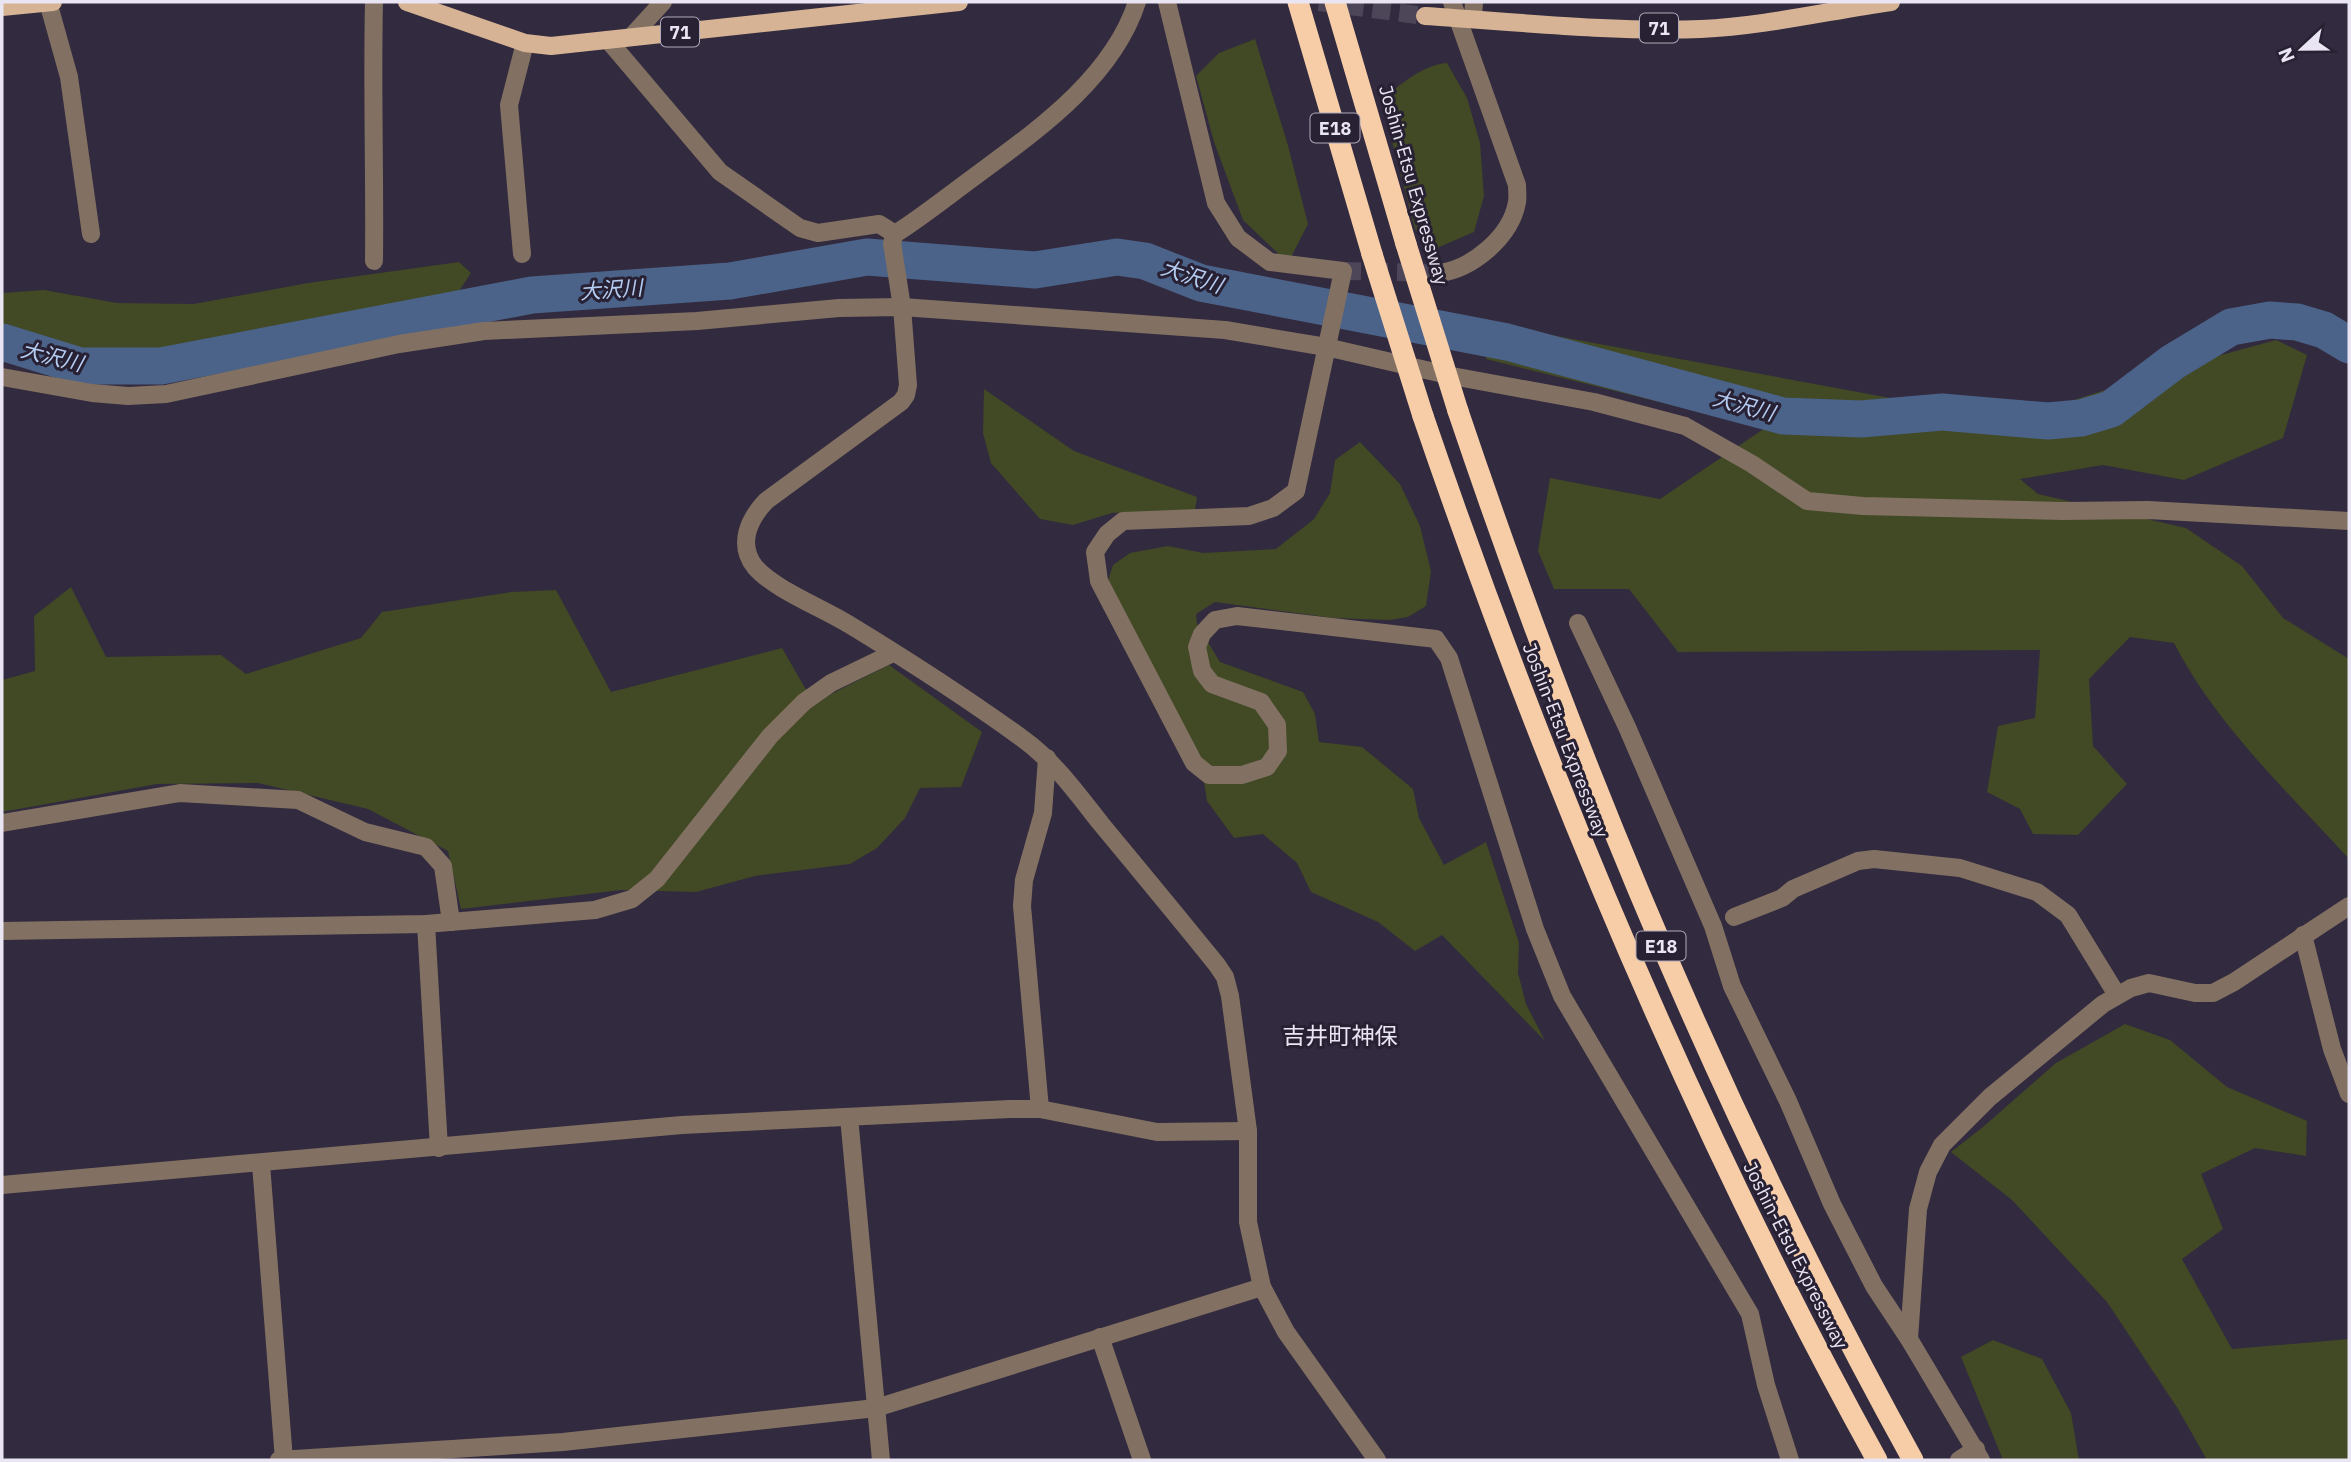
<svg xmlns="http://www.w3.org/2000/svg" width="2351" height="1462" viewBox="0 0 2351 1462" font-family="'IBM Plex Sans','Noto Sans JP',sans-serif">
<rect width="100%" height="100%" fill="#322a3e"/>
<g fill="#414925">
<polygon points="1255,39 1287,142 1308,224 1288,263 1243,220 1214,142 1196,76 1219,53"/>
<path d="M1447,63L1467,98L1480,143L1484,196L1474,232L1430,251L1415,229L1381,100C1400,85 1422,65 1447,63Z"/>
<polygon points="459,262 471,273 459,291 182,354 95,360 2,333 2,293 44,290 117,303 194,304 308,283"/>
<path d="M1492,324L1901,400L2046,409L2170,369L2276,340L2307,355L2283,438L2184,480L2103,465L2020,479L2038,494L2186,528L2242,566L2283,618L2349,659V859C2287,791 2217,726 2174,643L2130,637L2089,679L2093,746L2127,784L2078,835L2033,834L2020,809L1987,792L1998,726L2035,718L2040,650L1678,652L1629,589H1554L1538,551L1550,478L1660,499L1765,428L1486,359Z"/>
<polygon points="984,389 1074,451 1197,497 1195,510 1112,513 1073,525 1040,519 991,463 983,433"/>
<polygon points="1360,442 1400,484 1420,526 1431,571 1426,606 1408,617 1390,620 1334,618 1215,602 1196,614 1197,624 1220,662 1303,692 1315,714 1319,742 1362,747 1413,789 1419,818 1444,865 1486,842 1519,943 1518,973 1526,1004 1545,1041 1442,935 1415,951 1378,922 1311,892 1297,863 1263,834 1234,838 1207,801 1200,756 1107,584 1113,565 1130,553 1168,546 1203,553 1276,549 1314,519 1330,493 1335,460"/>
<polygon points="71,587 106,657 221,655 246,674 361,638 382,612 511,592 556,590 611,692 782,648 805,688 817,701 889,665 982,732 961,787 920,788 905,818 877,848 850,864 755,876 696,892 621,890 461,909 448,851 368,809 258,783 157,784 2,812 2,680 35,671 34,616"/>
<polygon points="2125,1024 2170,1040 2227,1087 2307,1121 2306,1156 2255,1148 2201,1174 2223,1229 2182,1259 2232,1349 2349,1339 2349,1460 2207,1460 2178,1409 2107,1302 2012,1200 1951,1152 1983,1127 2056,1063"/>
<polygon points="1993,1340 2042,1359 2071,1413 2079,1460 2003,1460 1961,1357"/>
</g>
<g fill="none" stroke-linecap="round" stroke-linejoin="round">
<polyline stroke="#4b6289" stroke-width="37" points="2,342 80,366 161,366 532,295 730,281 867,257 1035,270 1117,257 1145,261 1201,283 1507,342 1783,416 1861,419 1942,412 2048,421 2081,418 2111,409 2173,362 2231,327 2270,320 2297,322 2324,330 2349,345"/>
<polyline stroke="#4d4659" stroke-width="18" stroke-dasharray="18 9" stroke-linecap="butt" points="1343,271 1439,273"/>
<polyline stroke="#4d4659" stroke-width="18" stroke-dasharray="18 9" stroke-linecap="butt" points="1319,2 1425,16"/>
<g stroke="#827162" stroke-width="18">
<polyline points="48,2 69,77 91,234"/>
<path d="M1137,2C1112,79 1036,131 974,177C948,196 922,217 895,234L892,243L902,307L908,385L906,395L901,402L766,501C749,519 737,544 755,567C775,590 823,608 850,625C909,661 968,699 1023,739C1055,762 1078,795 1102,825C1141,872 1179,918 1217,965L1225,977L1230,996L1248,1131V1222L1262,1287L1286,1332L1377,1460"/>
<polyline points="1167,2 1216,203 1238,238 1270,262 1343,271 1296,491 1273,508 1249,516 1123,521 1107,534 1095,552 1099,581 1194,763 1209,775 1242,775 1267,767 1278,751 1277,725 1261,702 1212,684 1202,671 1197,647 1202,634 1215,620 1237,616 1436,639 1449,658 1535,929 1562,996 1750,1314 1766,1385 1790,1460"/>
<polyline points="1473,18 1474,2"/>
<polyline points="631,37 663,2"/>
<polyline points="608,40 720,172 800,228 818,233 879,224 895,234"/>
<polyline points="522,254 509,105 525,43"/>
<path d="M374,261C375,175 372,88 374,2"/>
<path d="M1439,273C1472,269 1511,237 1517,202C1518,197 1517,190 1517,185L1452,2"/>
<polyline points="2,377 92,393 128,396 166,394 399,344 484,331 697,321 839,308 902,307 1225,330 1326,347 1452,376 1594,402 1685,426 1752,464 1807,501 1863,506 2063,511 2148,510 2349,521"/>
<polyline points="1578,623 1627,727 1713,926 1732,986 1788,1101 1832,1204 1874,1286 1909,1339 1981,1460"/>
<polyline points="2,823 180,793 298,800 365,832 426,847 443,866 451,922"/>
<polyline points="1734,917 1782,898 1793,889 1858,861 1874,859 1960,868 2037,892 2068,915 2117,995"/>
<polyline points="426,924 439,1148"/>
<polyline points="2,931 426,924 595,910 632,899 657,879 770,736 804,702 831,683 893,653"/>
<polyline points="2303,935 2332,1049 2349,1094"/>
<polyline points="1040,1109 1022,906 1024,880 1043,813 1047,758"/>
<polyline points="849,1117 881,1460"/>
<polyline points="261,1164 284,1460"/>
<polyline points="2,1185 682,1125 1010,1109 1040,1109 1157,1132 1248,1131"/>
<polyline points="1100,1337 1142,1460"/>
<polyline points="1909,1339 1918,1209 1928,1172 1942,1145 1990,1097 2103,1004 2131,988 2149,983 2195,993 2213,993 2234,982 2349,906"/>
<polyline points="279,1460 563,1442 876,1408 1262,1287"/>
<polyline points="1959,1460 1976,1449"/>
</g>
<g stroke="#d6b394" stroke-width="18">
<polyline points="407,2 525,43 551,46 959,2"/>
<polyline points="2,7 53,2"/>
<path d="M1425,16C1516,22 1610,32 1701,29C1765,26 1828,11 1891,2"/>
</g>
<g stroke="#f7cda8" stroke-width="21">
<polyline points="1298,2 1372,254"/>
<polyline points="1335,2 1406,244"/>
<path d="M1458,411C1580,773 1728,1126 1913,1460"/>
<path d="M1423,416C1546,776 1693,1127 1877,1460"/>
</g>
<g stroke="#f7cda8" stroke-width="21">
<polyline points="1406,244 1458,411"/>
<polyline points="1372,254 1423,416"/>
</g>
</g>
<g text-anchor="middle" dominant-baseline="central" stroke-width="6" stroke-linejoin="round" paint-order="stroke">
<g fill="#282134" stroke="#afaab9" stroke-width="2">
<rect x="1640" y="13.5" width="38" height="29" rx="5"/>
<rect x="661" y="17.5" width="38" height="29" rx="5"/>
<rect x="1310.5" y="113.5" width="49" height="29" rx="5"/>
<rect x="1636.5" y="931.5" width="49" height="29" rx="5"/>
</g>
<g font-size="18" font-weight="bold" fill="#e9e5f2">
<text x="1659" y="28">71</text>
<text x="680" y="32">71</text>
<text x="1335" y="128">E18</text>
<text x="1661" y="946">E18</text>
</g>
<g font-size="19" fill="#e9e5f2" stroke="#282134">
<text transform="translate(1414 185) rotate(74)">Joshin-Etsu Expressway</text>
<text transform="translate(1566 740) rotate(69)">Joshin-Etsu Expressway</text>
<text transform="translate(1796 1255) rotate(63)">Joshin-Etsu Expressway</text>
</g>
<g font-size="21" font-style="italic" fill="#b6cdf3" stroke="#282134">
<text transform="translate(1192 276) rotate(18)">大沢川</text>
<text transform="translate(611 289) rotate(-4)">大沢川</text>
<text transform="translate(52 356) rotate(14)">大沢川</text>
<text transform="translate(1744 405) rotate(15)">大沢川</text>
</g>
<g font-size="23" fill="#e9e5f2" stroke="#282134">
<text x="1340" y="1035">吉井町神保</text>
</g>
</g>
<rect width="2351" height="1462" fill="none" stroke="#e9e5f2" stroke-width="7"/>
<g transform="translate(2302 49) rotate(248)" stroke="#282134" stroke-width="5" paint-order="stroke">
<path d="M0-5L12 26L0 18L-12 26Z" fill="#e9e5f2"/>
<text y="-10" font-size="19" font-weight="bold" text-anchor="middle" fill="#e9e5f2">N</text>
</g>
</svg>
